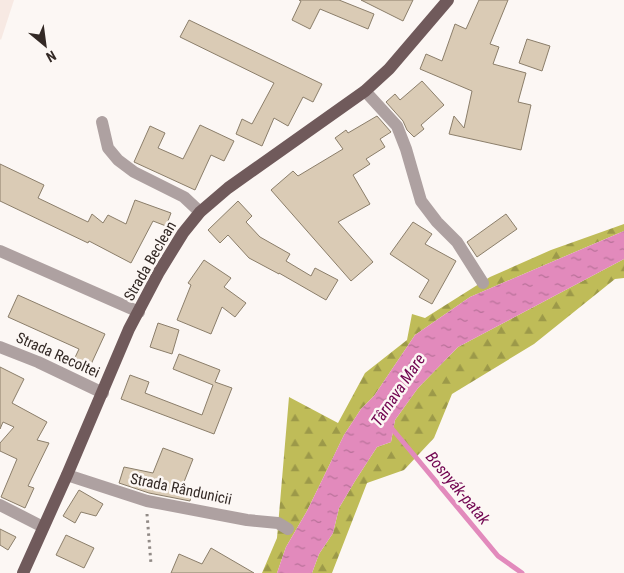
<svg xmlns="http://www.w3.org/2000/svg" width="624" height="573" viewBox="0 0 624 573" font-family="'Roboto Condensed',sans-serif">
<defs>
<pattern id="forest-firs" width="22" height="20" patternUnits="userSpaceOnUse" patternTransform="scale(1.25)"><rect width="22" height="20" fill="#bfbc58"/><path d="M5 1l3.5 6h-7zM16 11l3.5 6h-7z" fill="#9c9949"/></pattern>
<pattern id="water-ripples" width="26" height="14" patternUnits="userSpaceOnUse" patternTransform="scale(1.25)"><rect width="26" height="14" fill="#e28abc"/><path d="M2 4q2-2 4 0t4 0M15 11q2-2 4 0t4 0" fill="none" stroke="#b87199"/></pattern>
</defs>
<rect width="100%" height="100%" fill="#fcf7f4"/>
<polygon fill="#f7e9e3" points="0,0 14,0 1,40 0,39"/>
<g fill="url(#forest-firs)">
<polygon points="624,224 624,231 470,297 415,335 374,396 361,409 344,435 307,511 286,547 277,573 262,573 277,538 289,397 338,423 365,373 407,340 412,314 425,318 490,277 551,250"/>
<polygon points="624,259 624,278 615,279 534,344 452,394 434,438 404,470 367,483 332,573 312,573 319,554 333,533 339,508 355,481 377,447 391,442 395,420 418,388 458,347"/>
</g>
<polygon fill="url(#water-ripples)" points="624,231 624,259 458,347 418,388 395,420 391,442 377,447 355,481 339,508 333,533 319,554 312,573 277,573 286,547 307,511 344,435 361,409 374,396 415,335 470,297"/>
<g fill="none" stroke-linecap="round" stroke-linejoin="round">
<polyline stroke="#e28abc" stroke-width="5" points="389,425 498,556 522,573"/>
</g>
<g fill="#dacbb5" stroke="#8b7e6a">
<polygon points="299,0 339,0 374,14 368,29 320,9 310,29 292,20 301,1"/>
<polygon points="361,0 413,0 403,21"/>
<polygon points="479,0 508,0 490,44 499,47 493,64 526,73 518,102 531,105 521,150 449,134 454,116 464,128 472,91 420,69 426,54 442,61 455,24 466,29"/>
<polygon points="189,20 322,84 313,102 303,97 288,126 274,118 262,146 236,134 242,119 252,124 274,83 180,37"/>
<polygon points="527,39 550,46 542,71 519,63"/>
<polygon points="422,81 444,105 421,125 424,129 414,137 407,130 403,121 386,102 395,94 400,100"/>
<polygon points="377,116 391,132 380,139 385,147 366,159 370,164 353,175 370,204 338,222 373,262 351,281 271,190 293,171 298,176 343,149 335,138 346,130 348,133"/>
<polygon points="200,125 234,141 224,161 211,155 195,190 134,162 150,126 165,133 158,148 183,159"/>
<polygon points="0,164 44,185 38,198 88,222 92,214 103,223 108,215 126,224 135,200 171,213 166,226 153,221 131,263 89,241 88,243 0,201"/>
<polygon points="238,201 252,216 246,222 260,237 290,254 286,261 311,276 315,268 338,280 326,300 279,273 279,274 249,258 228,235 220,243 208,230"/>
<polygon points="506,214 517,229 477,257 467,242"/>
<polygon points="413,222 432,234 425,244 456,261 432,304 419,297 429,280 390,254"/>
<polygon points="204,260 231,278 224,287 246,303 235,317 222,307 211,334 177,320 191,285 188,283"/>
<polygon points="18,295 105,334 87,373 71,366 79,349 8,317"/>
<polygon points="158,323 179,330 172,354 150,347"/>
<polygon points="179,354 220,370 215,382 232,388 214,434 121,399 130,375 149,382 145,393 202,415 213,385 173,369"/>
<polygon points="0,367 24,379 12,403 47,422 37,440 49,443 28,486 34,488 25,508 1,497 17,459 0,451 0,443 14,427 3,422 0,429"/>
<polygon points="163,448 193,459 182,487 192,491 190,501 149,493 119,483 124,467 153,473"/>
<polygon points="79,490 103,504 96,516 81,512 75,523 63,516"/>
<polygon points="0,529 16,537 8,550 0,545"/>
<polygon points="66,535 94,548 84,568 56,555"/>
<polygon points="211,548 254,573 171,573 179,554 202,564"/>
</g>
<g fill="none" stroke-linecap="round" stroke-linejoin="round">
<polyline stroke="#918a86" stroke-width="3" stroke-dasharray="2.5 4" stroke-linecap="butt" points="147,514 151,564"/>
<g stroke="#aea1a1" stroke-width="12">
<polyline points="365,91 397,126 406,149 421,201 437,222 457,242 483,283"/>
<polyline points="102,122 108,148 118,160 134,172 184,197 200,212"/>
<polyline points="0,251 139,312"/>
<polyline points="0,347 38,362 103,393"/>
<polyline points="67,475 147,501 247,520 278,523 288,529"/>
<polyline points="0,505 43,527"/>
</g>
<polyline stroke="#705a5b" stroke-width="12" points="23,573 67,475 129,329 159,272 183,233 200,212 228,188 365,91 389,69 448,0"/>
</g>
<g text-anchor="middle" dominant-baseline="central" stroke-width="5" stroke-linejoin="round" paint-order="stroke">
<g font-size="15" fill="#332925" stroke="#fcf7f4">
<text transform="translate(150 261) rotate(-60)">Strada Beclean</text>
<text transform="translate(58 355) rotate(24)">Strada Recoltei</text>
<text transform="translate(181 489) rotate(12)">Strada Rândunicii</text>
</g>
<g font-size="16" font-style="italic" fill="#710450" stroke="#fcf7f4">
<text transform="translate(398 390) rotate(-56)">Târnava Mare</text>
<text transform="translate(458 488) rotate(50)">Bosnyák-patak</text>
</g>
</g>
<g transform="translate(45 45) rotate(151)" stroke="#fcf7f4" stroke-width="4" paint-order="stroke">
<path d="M0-4L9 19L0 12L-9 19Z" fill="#332925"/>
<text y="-8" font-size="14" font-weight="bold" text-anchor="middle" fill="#332925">N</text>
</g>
</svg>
